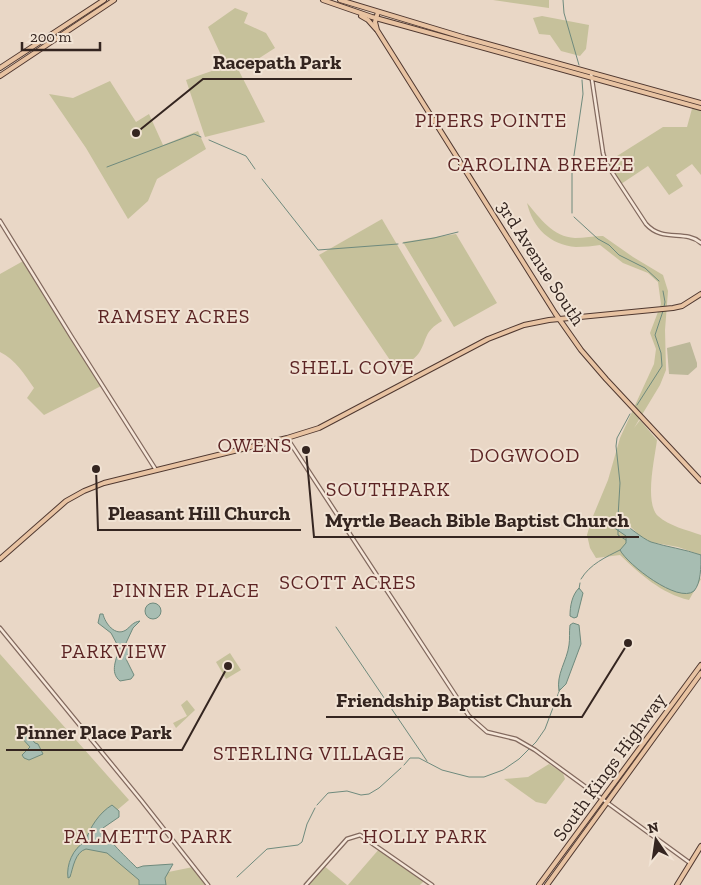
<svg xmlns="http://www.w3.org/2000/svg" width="701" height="885" viewBox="0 0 701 885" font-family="'Zilla Slab',serif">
<rect width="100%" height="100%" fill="#e9d7c6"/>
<g fill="#c6c19b">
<polygon points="493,0 549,0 549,8"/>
<polygon points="235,8 248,13 244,23 266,33 275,48 239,71 265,122 205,137 186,80 226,66 208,27"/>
<polygon points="542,16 589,25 586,49 580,56 561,51 550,35 539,34 533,18"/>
<polygon points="110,81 136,122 149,114 163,145 198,131 206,149 157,179 148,201 128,219 86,148 49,94 73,98"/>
<polygon points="693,105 701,108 701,175 692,164 676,175 683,186 669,195 648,166 621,184 606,163 663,127 687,127"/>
<path d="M527,203C540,218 553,237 575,238C584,238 594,236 603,236L633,257L663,275L668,291L665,330L666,370L660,385L634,428L640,420L657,440C655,457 644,503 658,516C669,526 687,530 701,535V555L678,547L650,542L640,536L628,524L632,532L701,579L689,600C662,594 640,574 620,555L596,558L590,548L587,535L591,521L608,480L620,438L654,364L656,349L650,333L661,304L658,282L648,273L623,263L600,245C593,246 584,247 576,247C550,245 533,228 527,203Z"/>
<path d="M382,219L442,321C423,332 428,339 419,353C413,361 405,365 396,369L319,255Z"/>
<polygon points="456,234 497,303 454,327 403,242"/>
<path d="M25,260L103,385L44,415L27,398L34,388C24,374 16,360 0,352V274Z"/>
<polygon points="230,653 241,670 226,679 216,662"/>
<polygon points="0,654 129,800 95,829 139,878 193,867 208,885 0,885"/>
<polygon points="187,700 195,710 176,728 173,723 187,716 181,705"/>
<polygon points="549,764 563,773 565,779 546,804 536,802 504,779 528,777"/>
<polygon points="380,848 425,880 420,885 348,885"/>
<polygon points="323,865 347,885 305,885"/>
</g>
<polygon fill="#bcb899" points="690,342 697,363 697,367 688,375 669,374 667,348"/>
<g fill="#a7bdb2" stroke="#6f8a7d">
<path d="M616,516C623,523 643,539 651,542C667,547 684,549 701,555C701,567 701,583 694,591C678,604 627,564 620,550L626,543V536L613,527L611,522Z"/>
<path d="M579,588L583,593L577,617L574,618L570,616C570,606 572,595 579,588Z"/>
<circle cx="153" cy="611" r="8"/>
<path d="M100,614H103C105,623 115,637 126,630C131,626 133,622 140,621L133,628L126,643L130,650L126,659L134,675L131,679L120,681C109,672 117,659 119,648L111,633L98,623Z"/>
<path d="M573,623L579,625L581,644L566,684L559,691C556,674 567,661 569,645C570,639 569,632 570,625Z"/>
<polygon points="22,731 26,732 35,743 38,744 43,754 29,760 24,758 22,755 30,747 20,736"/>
<path d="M112,805L119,811V817L103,828C106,839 128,859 137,868L143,866L173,864L165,878L166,885H139V880L107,853L86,849C75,852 73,868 70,877L68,878C66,865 73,848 85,842C90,827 99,813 112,805Z"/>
</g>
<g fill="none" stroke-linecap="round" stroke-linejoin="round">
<g stroke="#6f8a7d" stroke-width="1">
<polyline points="563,0 564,13 579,65"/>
<polyline points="209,140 246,156 255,169"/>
<polyline points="107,167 194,134 201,137"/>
<polyline points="262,179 318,250 398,244"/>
<polyline points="572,213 572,169 583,94 582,80"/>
<polyline points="574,217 598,239 609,245 619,255 645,268 659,281"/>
<polyline points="403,243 434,238 458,232"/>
<polyline points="663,291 665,302 664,307"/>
<polyline points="637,405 662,366 661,353 655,335 663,311"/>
<polyline points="618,517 620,483 616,446 617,438 630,414"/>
<polyline points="618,529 618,535 626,540"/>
<path d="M581,579C590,564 606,557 620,550"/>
<polyline points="579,589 580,583"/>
<polyline points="336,627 427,761"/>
<polyline points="404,765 410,758 419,758 442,770 469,777 484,777 503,770 519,759 536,742 545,729 560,689"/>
<polyline points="317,805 328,793 347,791 361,795 369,794 379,788 401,768"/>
<polyline points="237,877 267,849 298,845 302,842 307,824 315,808"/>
</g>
<defs>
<g id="minor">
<path d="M591,73L603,153L606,163L646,224C663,243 685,229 701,243"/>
<polyline points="0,221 71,336 156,470"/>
<polyline points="287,438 469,716 487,732 516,739 535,750 690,863"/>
<polyline points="0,628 141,800 208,885"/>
<polyline points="306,885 347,839 360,835 432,885"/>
</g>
<g id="major">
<polyline points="323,0 372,17 701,108"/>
<polyline points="340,0 466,38 701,103"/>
<polyline points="378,12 375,22 377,30 555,313 581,350 606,379 701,481"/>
<polyline points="361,16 368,20 376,29"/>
<polyline points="0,68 104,0"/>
<polyline points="0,76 114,0"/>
<polyline points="0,559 66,501 84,491 104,483 287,438 319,428 488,339 524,325 549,320 673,308 682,306 701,294"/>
<polyline points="539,885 701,665"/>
<polyline points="547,885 701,673"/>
<polyline points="677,885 701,846"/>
</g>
</defs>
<use href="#minor" stroke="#82695e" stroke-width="5"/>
<use href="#major" stroke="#503931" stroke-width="6"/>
<use href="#minor" stroke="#f5e6d8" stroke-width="2.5"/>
<use href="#major" stroke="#e8c3a2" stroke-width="4"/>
</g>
<g text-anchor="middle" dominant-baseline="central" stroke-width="4" stroke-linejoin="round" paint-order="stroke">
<g font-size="19" fill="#342520" stroke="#f1e3d4">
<text transform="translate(541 263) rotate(57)">3rd Avenue South</text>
<text transform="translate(609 767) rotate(-54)">South Kings Highway</text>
</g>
<g font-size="20" letter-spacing="1" fill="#5c2424" stroke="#f1e3d4">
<text x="491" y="120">PIPERS POINTE</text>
<text x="541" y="164">CAROLINA BREEZE</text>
<text x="174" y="316">RAMSEY ACRES</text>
<text x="352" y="367">SHELL COVE</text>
<text x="255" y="445">OWENS</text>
<text x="525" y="455">DOGWOOD</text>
<text x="388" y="489">SOUTHPARK</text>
<text x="348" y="582">SCOTT ACRES</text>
<text x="186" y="590">PINNER PLACE</text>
<text x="114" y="651">PARKVIEW</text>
<text x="309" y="753">STERLING VILLAGE</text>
<text x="148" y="836">PALMETTO PARK</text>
<text x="425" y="836">HOLLY PARK</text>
</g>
</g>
<path fill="none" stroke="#342520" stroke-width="2" d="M136 133L203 79H352M96 469L98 530H301M306 450L314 537H639M628 643L582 717H326M228 666L182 750H6"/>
<g fill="#342520" stroke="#f1e3d4" stroke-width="2">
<circle cx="136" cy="133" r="5"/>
<circle cx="96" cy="469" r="5"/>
<circle cx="306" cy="450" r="5"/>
<circle cx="628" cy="643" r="5"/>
<circle cx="228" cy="666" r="5"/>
</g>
<g font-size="20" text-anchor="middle" font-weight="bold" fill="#342520" stroke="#f1e3d4" stroke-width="4" stroke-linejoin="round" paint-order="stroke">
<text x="277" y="69">Racepath Park</text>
<text x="199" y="520">Pleasant Hill Church</text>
<text x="477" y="527">Myrtle Beach Bible Baptist Church</text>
<text x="454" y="707">Friendship Baptist Church</text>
<text x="94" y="739">Pinner Place Park</text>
</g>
<g transform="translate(656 840) rotate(347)" stroke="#f1e3d4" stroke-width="4" paint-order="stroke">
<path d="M0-4L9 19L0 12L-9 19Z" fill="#342520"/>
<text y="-8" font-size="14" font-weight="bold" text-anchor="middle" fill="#342520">N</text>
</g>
<path d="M22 42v8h78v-8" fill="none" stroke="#342520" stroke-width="2.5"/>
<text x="30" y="42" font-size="15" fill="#342520" stroke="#f1e3d4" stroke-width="4" paint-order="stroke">200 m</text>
</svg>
